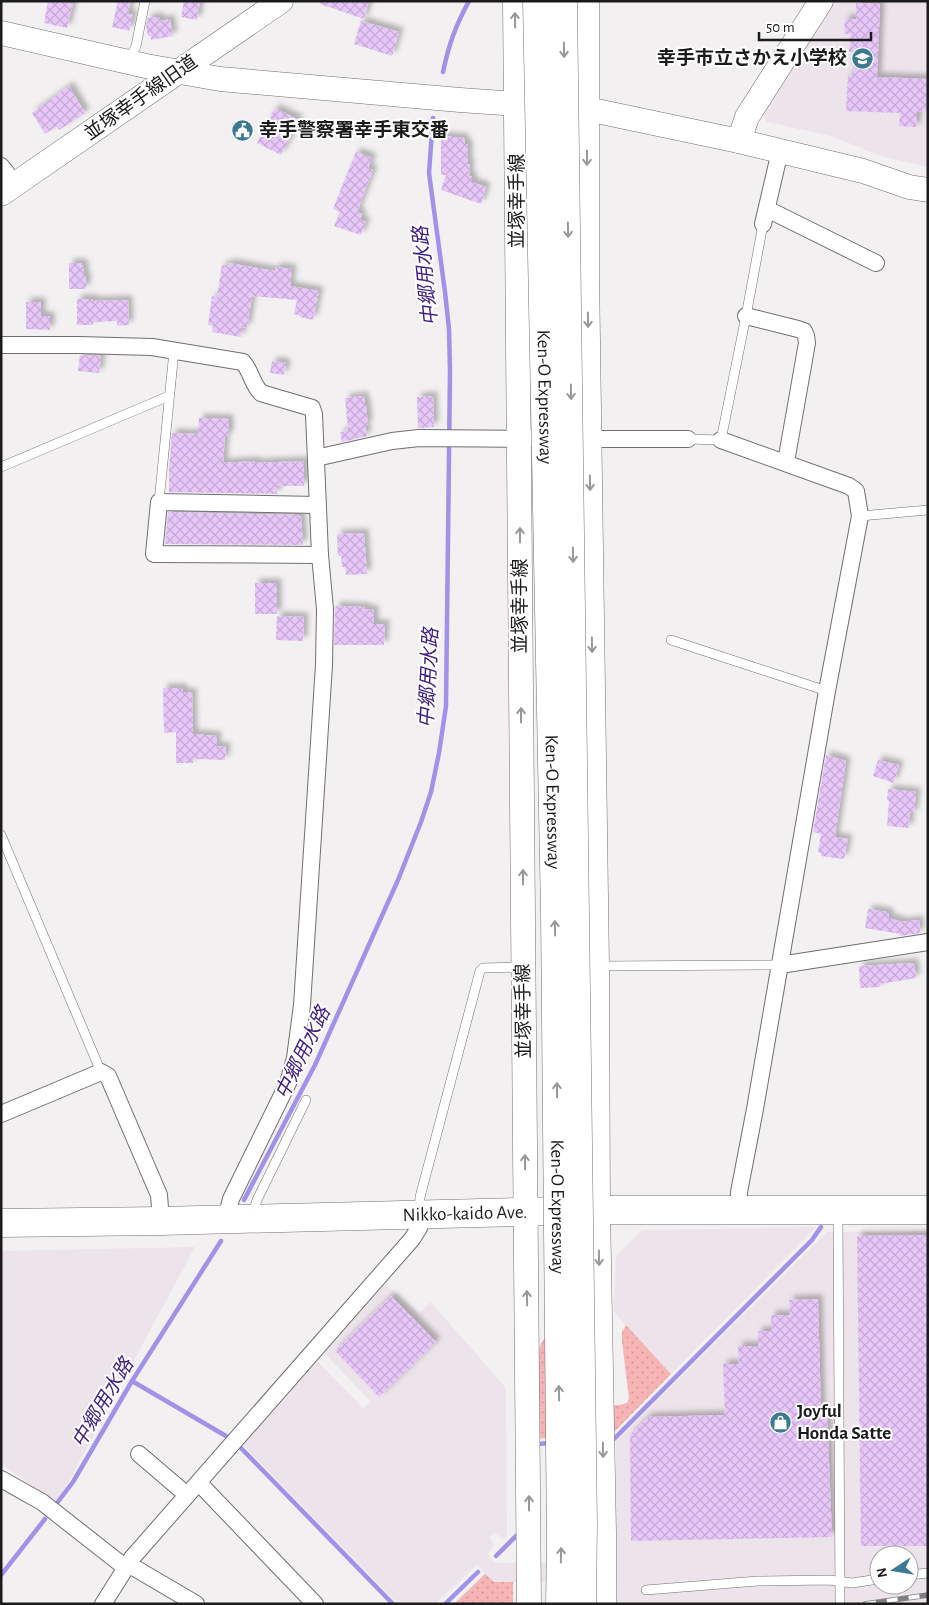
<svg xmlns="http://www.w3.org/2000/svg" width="929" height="1605" viewBox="0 0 929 1605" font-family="'Alegreya Sans','Noto Sans JP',sans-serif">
<defs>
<pattern id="grass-dots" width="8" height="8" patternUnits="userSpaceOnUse" patternTransform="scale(1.25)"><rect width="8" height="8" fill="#f6b4b4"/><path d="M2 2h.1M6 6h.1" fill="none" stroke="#d29a9a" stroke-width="1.8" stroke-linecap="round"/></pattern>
<pattern id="building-cross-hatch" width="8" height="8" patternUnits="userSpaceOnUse" patternTransform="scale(1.25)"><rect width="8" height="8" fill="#e7c7f9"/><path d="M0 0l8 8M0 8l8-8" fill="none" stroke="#c6aad5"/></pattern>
<filter id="shadow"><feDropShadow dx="4.5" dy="-4.5" stdDeviation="2.5" flood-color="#0004"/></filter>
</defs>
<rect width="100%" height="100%" fill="#f3f0f2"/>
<g fill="#ede3ea" fill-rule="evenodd">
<polygon points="835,1 928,1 928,167 884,157 831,136 767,122 763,115"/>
<polygon points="816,1227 671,1374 614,1312 616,1256 642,1230"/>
<path d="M928,1231V1604H617L616,1583L494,1582L488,1578L478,1564L435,1604H398L241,1443L316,1360L363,1408L371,1402L323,1352L385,1284L419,1313L431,1302L506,1388L507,1536L503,1540L494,1532L489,1537L495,1545L488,1554L494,1562L501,1563L616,1562V1441L827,1232ZM879,1555H909V1585H879Z"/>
<polygon points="195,1247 57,1503 1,1464 1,1251"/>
</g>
<g fill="url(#grass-dots)">
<polygon points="626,1325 671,1374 614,1432 536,1439 538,1354 541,1344 550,1329 592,1406 620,1405 627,1403 629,1398 622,1341 622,1332"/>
<polygon points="485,1574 494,1582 513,1582 513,1604 454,1604"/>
</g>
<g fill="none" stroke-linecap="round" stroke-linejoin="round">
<g stroke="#a291e9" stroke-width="4.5">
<path d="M443,72C449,44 455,27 469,1"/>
<polyline points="244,1200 315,1065 398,880 421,822 431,792 439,753 446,706 450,371 449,329 445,292 429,173 433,118"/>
<polyline points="132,1381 226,1436"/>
<polyline points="609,1439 614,1439 812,1240 821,1227"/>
<polyline points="239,1446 393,1604"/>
<polyline points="537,1447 537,1444 551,1443"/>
<polyline points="57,1503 73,1482 132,1381 221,1241"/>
<polyline points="496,1556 520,1532"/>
<polyline points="1,1575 45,1519"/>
<polyline points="445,1604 478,1572"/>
</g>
</g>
<g fill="url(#building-cross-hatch)" filter="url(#shadow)">
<polygon points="48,1 60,1 73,4 67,28 44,23"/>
<polygon points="118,1 131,1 128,14 133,15 129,31 112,27"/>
<polygon points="184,1 200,1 197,20 181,17"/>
<polygon points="320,1 369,1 364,19 320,4"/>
<polygon points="856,3 880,4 877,77 928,79 928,112 917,111 916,127 899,126 900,113 846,111 848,75 853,75 854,52 849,52 850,34 844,34 845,19 856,19"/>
<polygon points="157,17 159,17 160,21 170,19 173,36 151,40 151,36 148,36 146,26 148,18"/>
<polygon points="361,21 399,32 392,56 354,44"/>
<polygon points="69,86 85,113 59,130 57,126 45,134 32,113"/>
<polygon points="275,108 299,120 281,155 257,143"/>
<polygon points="441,136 464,138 465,144 468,144 468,164 470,164 469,176 472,176 472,182 486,187 481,204 441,190 446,175 441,175"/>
<polygon points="356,152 372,158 368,168 373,170 357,212 362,214 360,220 366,222 361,235 334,226 340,212 333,209"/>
<polygon points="69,263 82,263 82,265 84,265 84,276 86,276 86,289 69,289"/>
<polygon points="229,263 275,271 276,267 292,269 290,286 319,291 313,320 300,317 300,316 294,314 297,300 252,296 247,328 242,327 241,337 212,332 213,326 208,325 212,296 217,297 222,265 228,266"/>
<polygon points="77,299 93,299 93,301 128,300 129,325 117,326 117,321 93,322 93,325 77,325"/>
<polygon points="26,302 41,302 41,316 50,316 50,330 26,329"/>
<polygon points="80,355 101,356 99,373 78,371"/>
<polygon points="272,361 286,363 284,375 270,373"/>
<polygon points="364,396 365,404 366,404 368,425 365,425 367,436 342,442 340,432 346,431 346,429 348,429 345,398"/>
<polygon points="433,396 434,427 418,428 417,397"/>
<polygon points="199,418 229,419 229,436 225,436 223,463 255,461 255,463 304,461 304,486 277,486 277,494 169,492 169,469 172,433 198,434"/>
<polygon points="168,512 297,515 301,517 303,545 165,544"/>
<polygon points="364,533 367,574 346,575 345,567 342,567 341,556 338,556 337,534"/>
<rect x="255" y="583" width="22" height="31"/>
<polygon points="335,606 365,607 365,609 374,610 374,624 385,624 384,645 334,645"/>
<polygon points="277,616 304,617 303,641 276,640"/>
<polygon points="163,688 183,688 183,693 192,692 193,734 217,736 216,746 226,747 225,760 193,759 193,763 176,763 176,732 164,733"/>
<polygon points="826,755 846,761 835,837 848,839 844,859 821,856 821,853 818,852 821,834 813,832"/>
<polygon points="878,760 899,765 894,783 873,776"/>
<polygon points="888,789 916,792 914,813 910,813 909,828 887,826 889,801 887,800"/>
<polygon points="868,909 887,912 886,913 889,913 889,918 903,922 919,920 920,933 900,936 900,934 865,928"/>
<polygon points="914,963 916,978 880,984 880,987 860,988 859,966"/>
<polygon points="928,1235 928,1546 861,1546 857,1236"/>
<polygon points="391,1296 436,1342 379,1397 335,1351"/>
<polygon points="818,1299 821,1413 827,1412 832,1537 631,1541 630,1435 648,1417 725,1415 723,1364 739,1364 738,1346 758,1346 758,1331 771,1331 771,1315 790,1315 789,1300"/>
</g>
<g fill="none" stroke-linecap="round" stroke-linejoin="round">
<defs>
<g id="lane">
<polyline points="129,61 136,46 145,1"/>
<polyline points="688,439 721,440 746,316 763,224"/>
<polyline points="1,467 169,396"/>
<polyline points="159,502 174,351"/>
<polyline points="860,516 928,510"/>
<polyline points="671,640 827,691"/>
<polyline points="1,835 101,1072"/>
<polyline points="597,966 780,965"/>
<polyline points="419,1211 420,1197 480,971 483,968 523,967"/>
<polyline points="838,1214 840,1604"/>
<polyline points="252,1216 257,1200 306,1100"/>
<polyline points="909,1575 928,1573"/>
<polyline points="646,1590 758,1581 829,1580 852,1583 879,1579"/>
</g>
<g id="street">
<polyline points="1,166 15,184"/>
<polyline points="767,209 876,263"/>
<polyline points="763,224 780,151"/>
<polyline points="746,316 798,329 804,331 806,336 807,343 786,462"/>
<path d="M1,345H79L152,347L243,362C251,371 252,384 261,393L312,408L314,414L320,555L325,609L324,665L302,1005L295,1058L288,1083L231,1199L226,1219"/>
<polyline points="579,439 688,439"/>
<polyline points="721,440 849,486 856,491 860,516 827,691 755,1109 739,1192 738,1209"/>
<polyline points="316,458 392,441 419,438 554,439"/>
<polyline points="317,505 159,502 154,554 320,555"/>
<polyline points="780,965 928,942"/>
<polyline points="1,1114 101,1072 108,1076 159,1195 161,1221"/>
<polyline points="139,1454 187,1495"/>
<polyline points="1,1479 42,1502 126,1568"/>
<polyline points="199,1483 315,1604"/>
<polyline points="128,1564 196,1604"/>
<polyline points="103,1604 132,1558 412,1239 419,1228 419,1214"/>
</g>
<g id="secondary">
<polyline points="515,1 529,1604"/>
<polyline points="587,1 587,272 597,966 598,1210 604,1533 604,1604"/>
<polyline points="1,33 146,66 220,79 460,100 531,105"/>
<polyline points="572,108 587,109 739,141 863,171 909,187 928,190"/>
<polyline points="739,141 747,117 821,1"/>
<polyline points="1,194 281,1"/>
</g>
<g id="highway">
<path id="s1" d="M1,1223L161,1221L598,1210H928"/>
</g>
</defs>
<use href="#lane" stroke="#716e70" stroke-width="10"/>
<use href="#street" stroke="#716e70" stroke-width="18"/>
<use href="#secondary" stroke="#716e70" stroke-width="25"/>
<use href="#highway" stroke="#716e70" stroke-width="29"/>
<use href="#lane" stroke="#fff" stroke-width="9"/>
<use href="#street" stroke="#fff" stroke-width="16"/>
<use href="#secondary" stroke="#fff" stroke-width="24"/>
<use href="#highway" stroke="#fff" stroke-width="28"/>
<defs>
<polyline id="rail" points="865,1604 928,1595"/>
</defs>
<use href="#rail" stroke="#807e80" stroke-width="5.5"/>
<use href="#rail" stroke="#fff" stroke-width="4" stroke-dasharray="11" stroke-linecap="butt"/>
<defs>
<g id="highway-bridge">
<path id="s2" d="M537,1L555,913L561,1545L560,1604"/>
<path d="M563,1C573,509 578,1017 583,1524L582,1604"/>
</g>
</defs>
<use href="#highway-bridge" stroke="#716e70" stroke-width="29" stroke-linecap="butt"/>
<use href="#highway-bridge" stroke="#fff" stroke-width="28"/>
</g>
<defs><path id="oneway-shaft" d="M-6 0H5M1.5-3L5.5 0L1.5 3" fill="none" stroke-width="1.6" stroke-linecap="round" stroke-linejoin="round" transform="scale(1.25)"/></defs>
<g stroke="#999899">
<use href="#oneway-shaft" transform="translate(515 20) rotate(-91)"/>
<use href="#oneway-shaft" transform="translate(564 50) rotate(89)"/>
<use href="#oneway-shaft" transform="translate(587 158) rotate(90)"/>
<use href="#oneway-shaft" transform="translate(568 230) rotate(89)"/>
<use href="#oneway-shaft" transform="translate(588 320) rotate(89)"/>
<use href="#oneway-shaft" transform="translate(571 392) rotate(89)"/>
<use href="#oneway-shaft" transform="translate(590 483) rotate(89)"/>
<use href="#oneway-shaft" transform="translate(520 535) rotate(-90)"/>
<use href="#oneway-shaft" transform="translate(573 555) rotate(89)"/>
<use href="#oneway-shaft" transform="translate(592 645) rotate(89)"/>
<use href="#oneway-shaft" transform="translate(521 715) rotate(-90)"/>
<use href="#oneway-shaft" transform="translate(523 877) rotate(-90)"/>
<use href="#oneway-shaft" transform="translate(555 928) rotate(-91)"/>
<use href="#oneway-shaft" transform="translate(557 1090) rotate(-91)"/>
<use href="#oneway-shaft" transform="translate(525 1162) rotate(-91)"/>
<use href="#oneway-shaft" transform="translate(599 1258) rotate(89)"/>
<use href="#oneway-shaft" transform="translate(527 1298) rotate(-91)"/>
<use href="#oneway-shaft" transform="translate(559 1393) rotate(-91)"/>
<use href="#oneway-shaft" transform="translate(603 1450) rotate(89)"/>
<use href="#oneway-shaft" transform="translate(529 1503) rotate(-90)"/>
<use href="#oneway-shaft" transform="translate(561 1555) rotate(-89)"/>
</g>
<defs>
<symbol id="school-disc" viewBox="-11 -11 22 22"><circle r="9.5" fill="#3d7990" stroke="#fff"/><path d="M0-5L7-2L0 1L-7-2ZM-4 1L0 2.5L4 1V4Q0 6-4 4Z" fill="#fff"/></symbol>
<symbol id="civic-disc" viewBox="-11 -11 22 22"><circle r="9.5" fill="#3d7990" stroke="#fff"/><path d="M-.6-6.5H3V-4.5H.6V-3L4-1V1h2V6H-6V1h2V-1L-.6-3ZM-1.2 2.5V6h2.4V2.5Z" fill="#fff"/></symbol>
<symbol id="shop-disc" viewBox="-11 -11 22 22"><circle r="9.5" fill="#3d7990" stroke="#fff"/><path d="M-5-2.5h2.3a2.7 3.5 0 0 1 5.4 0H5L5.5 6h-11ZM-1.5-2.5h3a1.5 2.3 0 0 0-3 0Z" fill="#fff"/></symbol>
</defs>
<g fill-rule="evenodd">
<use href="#school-disc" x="850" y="46" width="25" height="25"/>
<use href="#civic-disc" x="230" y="118" width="25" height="25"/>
<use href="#shop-disc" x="768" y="1410" width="25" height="25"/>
</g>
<g text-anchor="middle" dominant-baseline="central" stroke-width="4" stroke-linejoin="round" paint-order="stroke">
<g font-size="19" font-weight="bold" fill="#1c1b1c" stroke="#fff" text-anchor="start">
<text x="847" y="58" text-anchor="end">幸手市立さかえ小学校</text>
<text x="259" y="130">幸手警察署幸手東交番</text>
<text x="797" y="1411">Joyful<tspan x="797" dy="22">Honda Satte</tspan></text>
</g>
<g font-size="19" fill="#1c1b1c" stroke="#fff">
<text transform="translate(141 98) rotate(-35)">並塚幸手線旧道</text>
<text transform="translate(517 201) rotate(-90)">並塚幸手線</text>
<text stroke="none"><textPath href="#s2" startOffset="396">Ken-O Expressway</textPath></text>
<text transform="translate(520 606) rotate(-90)">並塚幸手線</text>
<text stroke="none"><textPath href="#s2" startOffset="801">Ken-O Expressway</textPath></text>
<text transform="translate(524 1011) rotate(-91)">並塚幸手線</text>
<text stroke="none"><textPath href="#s2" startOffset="1206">Ken-O Expressway</textPath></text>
<text stroke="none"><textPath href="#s1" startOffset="464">Nikko-kaido Ave.</textPath></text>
</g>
<g font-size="20" font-style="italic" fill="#3f1d82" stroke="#fff">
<text transform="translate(426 276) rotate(-96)">中郷用水路</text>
<text transform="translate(429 678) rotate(-87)">中郷用水路</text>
<text transform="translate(303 1053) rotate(-64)">中郷用水路</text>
<text transform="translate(103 1403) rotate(-59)">中郷用水路</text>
</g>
</g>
<rect width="929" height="1605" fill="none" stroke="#1c1b1c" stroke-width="5"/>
<g transform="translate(894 1570) rotate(258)"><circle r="24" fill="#ffffff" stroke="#a4a4a4"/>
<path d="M0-4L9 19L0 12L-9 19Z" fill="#3d7990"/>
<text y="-8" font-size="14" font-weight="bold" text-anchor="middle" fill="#1c1b1c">N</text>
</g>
<path d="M759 32v8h112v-8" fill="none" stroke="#1c1b1c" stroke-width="2.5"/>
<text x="766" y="32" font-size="15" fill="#1c1b1c" stroke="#ffffff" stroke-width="4" paint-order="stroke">50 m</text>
</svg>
